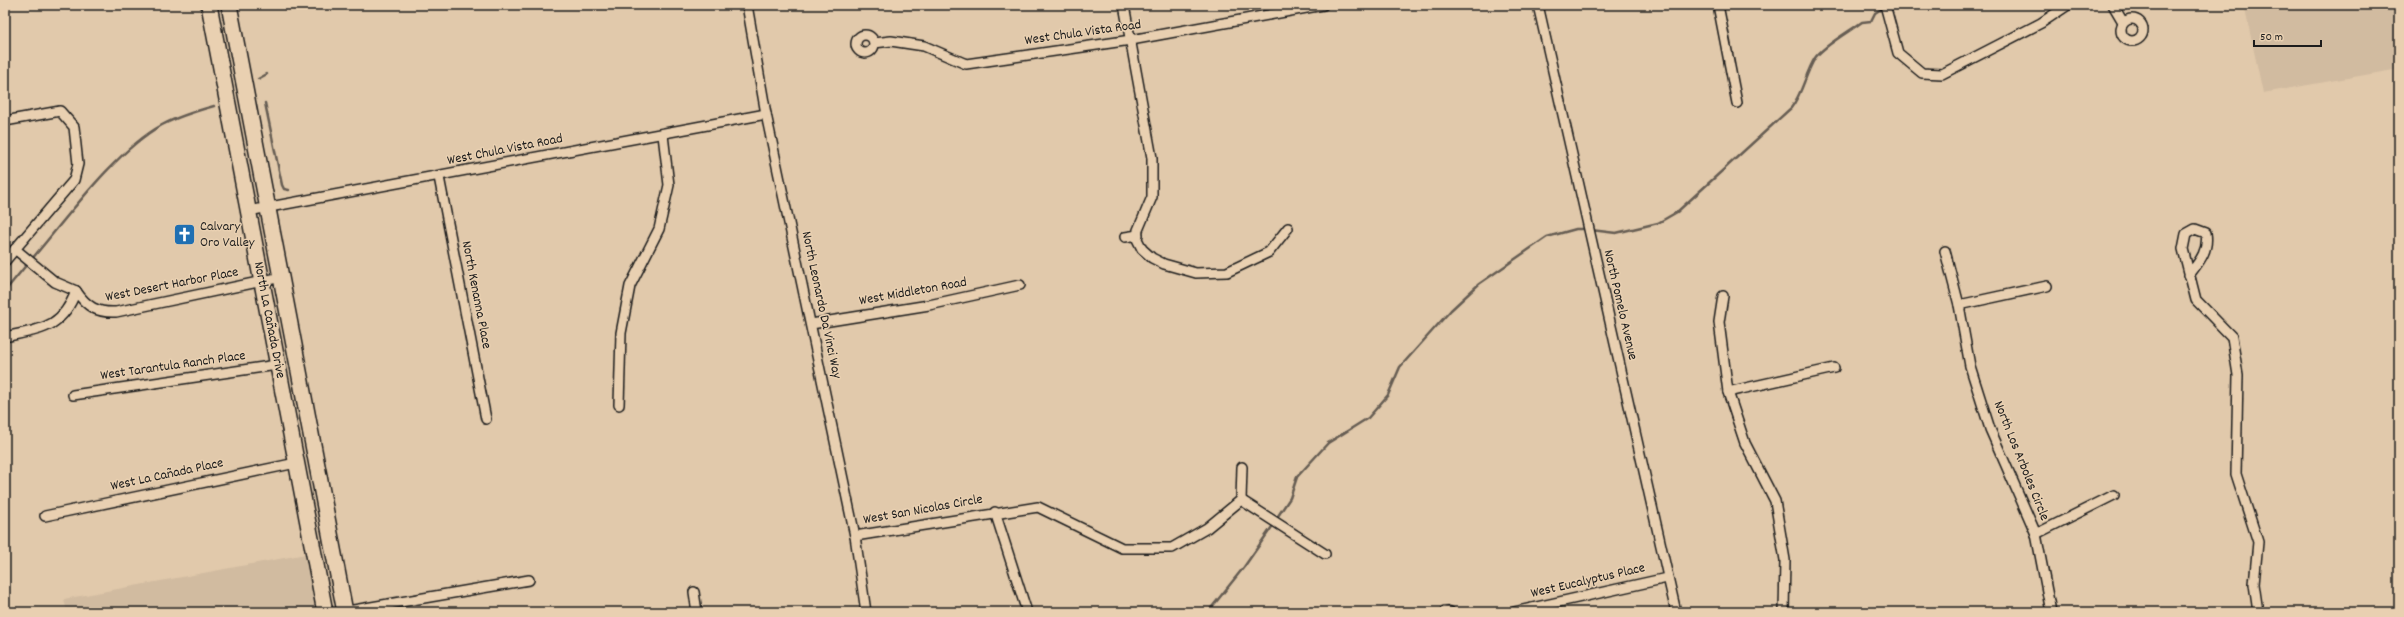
<svg xmlns="http://www.w3.org/2000/svg" width="2404" height="617" viewBox="0 0 2404 617" font-family="Dekko,sans-serif">
<rect width="100%" height="100%" fill="#e1c9ab"/>
<filter id="ink" filterUnits="userSpaceOnUse"><feTurbulence type="fractalNoise" baseFrequency=".025" numOctaves="2"/><feDisplacementMap in="SourceGraphic" scale="8" xChannelSelector="R" yChannelSelector="G"/><feConvolveMatrix kernelMatrix="1 2 1 2 8 2 1 2 1" color-interpolation-filters="sRGB"/></filter>
<g filter="url(#ink)">
<g fill="#d1bba0">
<polygon points="2244,5 2399,5 2399,69 2263,93"/>
<polygon points="306,554 317,612 67,612 64,599"/>
</g>
<g fill="none" stroke-linecap="round" stroke-linejoin="round">
<g stroke="#665d52" stroke-width="2.5">
<polyline points="258,79 267,74"/>
<polyline points="265,103 282,185 284,189 289,190"/>
<path d="M1591,230L1616,233L1658,223L1677,212L1791,108C1803,93 1805,74 1815,58C1823,46 1850,31 1862,22L1871,21L1875,13L1883,8"/>
<path d="M31,260C66,219 116,150 162,125C179,116 196,111 214,106"/>
<polyline points="5,291 28,263"/>
<polyline points="1276,519 1290,498 1297,477 1328,443 1368,418 1388,395 1400,367 1451,310 1479,284 1547,237 1576,229 1586,229"/>
<polyline points="1208,612 1244,567 1274,524"/>
</g>
<defs>
<g id="minor">
<polyline points="747,5 766,114 855,536 866,612"/>
<polyline points="1124,5 1152,158 1152,197 1138,230 1137,239 1142,249 1152,258 1164,264 1196,273 1227,272 1269,252 1288,228"/>
<polyline points="1538,5 1676,612"/>
<polyline points="1718,5 1737,103"/>
<polyline points="1885,5 1898,53 1922,73 1942,74 2041,23 2068,5"/>
<polyline points="2113,5 2123,22"/>
<circle cx="2132" cy="30" r="11"/>
<circle cx="865" cy="44" r="9"/>
<polyline points="874,43 891,41 924,46 966,64 1131,40 1323,5"/>
<polyline points="5,121 60,111 74,127 78,164 74,180 5,261"/>
<polyline points="439,177 486,419"/>
<polyline points="248,211 766,114"/>
<polyline points="1125,237 1138,235"/>
<polyline points="15,249 55,282 76,291"/>
<polyline points="1945,251 1959,305 1970,366 1990,429 2036,534 2051,612"/>
<path d="M2189,275C2199,262 2209,251 2206,233L2195,229L2186,234L2183,249L2196,300L2232,337L2238,375L2236,474L2258,542L2254,584L2258,612"/>
<path d="M76,291C87,307 97,313 116,312L282,277"/>
<polyline points="1723,296 1719,322 1728,392 1745,443 1775,501 1785,560 1784,612"/>
<polyline points="1959,305 2047,286"/>
<polyline points="811,324 929,305 1020,285"/>
<path d="M5,337C40,329 62,329 76,291"/>
<polyline points="1728,392 1834,368"/>
<polyline points="73,395 277,365"/>
<polyline points="619,405 621,333 630,286 659,229 669,185 663,135"/>
<polyline points="1241,500 1325,554"/>
<polyline points="995,512 1027,612"/>
<polyline points="45,516 296,463"/>
<polyline points="2036,534 2114,495"/>
<polyline points="855,536 1038,507 1122,548 1172,548 1207,528 1241,500 1242,467"/>
<polyline points="694,592 697,612"/>
<polyline points="1445,611 1450,612"/>
<polyline points="342,612 529,580"/>
<polyline points="1514,612 1667,578"/>
</g>
<g id="primary">
<polyline points="209,5 325,612"/>
<polyline points="229,5 345,612"/>
</g>
</defs>
<use href="#minor" stroke="#1c1c1c" stroke-width="12"/>
<use href="#primary" stroke="#1c1c1c" stroke-width="18"/>
<use href="#minor" stroke="#e9d0b1" stroke-width="9"/>
<use href="#primary" stroke="#e9d0b1" stroke-width="15"/>
</g>
</g>
<defs>
<symbol id="church-square" viewBox="-11 -11 22 22"><rect x="-9" y="-9" width="18" height="18" rx="4" fill="#1f6fb2" stroke="#e9d0b1"/><path d="M-1.2-6h2.4v3.5h3.3v2.4h-3.3V6h-2.4V-.1h-3.3v-2.4h3.3Z" fill="#fff"/></symbol>
</defs>
<g fill-rule="evenodd">
<use href="#church-square" x="172" y="222" width="25" height="25"/>
</g>
<g text-anchor="middle" dominant-baseline="central" stroke-width="3" stroke-linejoin="round" paint-order="stroke">
<g font-size="14" fill="#1c1c1c" stroke="#e9d0b1">
<text transform="translate(1083 33) rotate(-8)">West Chula Vista Road</text>
<text transform="translate(505 150) rotate(-11)">West Chula Vista Road</text>
<text transform="translate(172 285) rotate(-11)">West Desert Harbor Place</text>
<text transform="translate(913 292) rotate(-10)">West Middleton Road</text>
<text transform="translate(476 295) rotate(79)">North Kenanna Place</text>
<text transform="translate(821 305) rotate(78)">North Leonardo Da Vinci Way</text>
<text transform="translate(1620 305) rotate(77)">North Pomelo Avenue</text>
<text transform="translate(269 320) rotate(79)">North La Cañada Drive</text>
<text transform="translate(173 366) rotate(-8)">West Tarantula Ranch Place</text>
<text transform="translate(2021 461) rotate(68)">North Los Arboles Circle</text>
<text transform="translate(167 475) rotate(-12)">West La Cañada Place</text>
<text transform="translate(923 510) rotate(-10)">West San Nicolas Circle</text>
<text transform="translate(1588 581) rotate(-13)">West Eucalyptus Place</text>
</g>
<g font-size="14" fill="#1c1c1c" stroke="#e9d0b1" text-anchor="start">
<text x="200" y="227">Calvary<tspan x="200" dy="16">Oro Valley</tspan></text>
</g>
</g>
<rect width="2404" height="617" fill="none" stroke="#e9d0b1" stroke-width="20"/>
<rect x="10" y="10" width="2384" height="597" fill="none" stroke="#1c1c1c" stroke-width="1.5" filter="url(#ink)"/>
<path d="M2254 40v6h67v-6" fill="none" stroke="#1c1c1c" stroke-width="2"/>
<text x="2260" y="40" font-size="12" fill="#1c1c1c" stroke="#e9d0b1" stroke-width="3" paint-order="stroke">50 m</text>
</svg>
